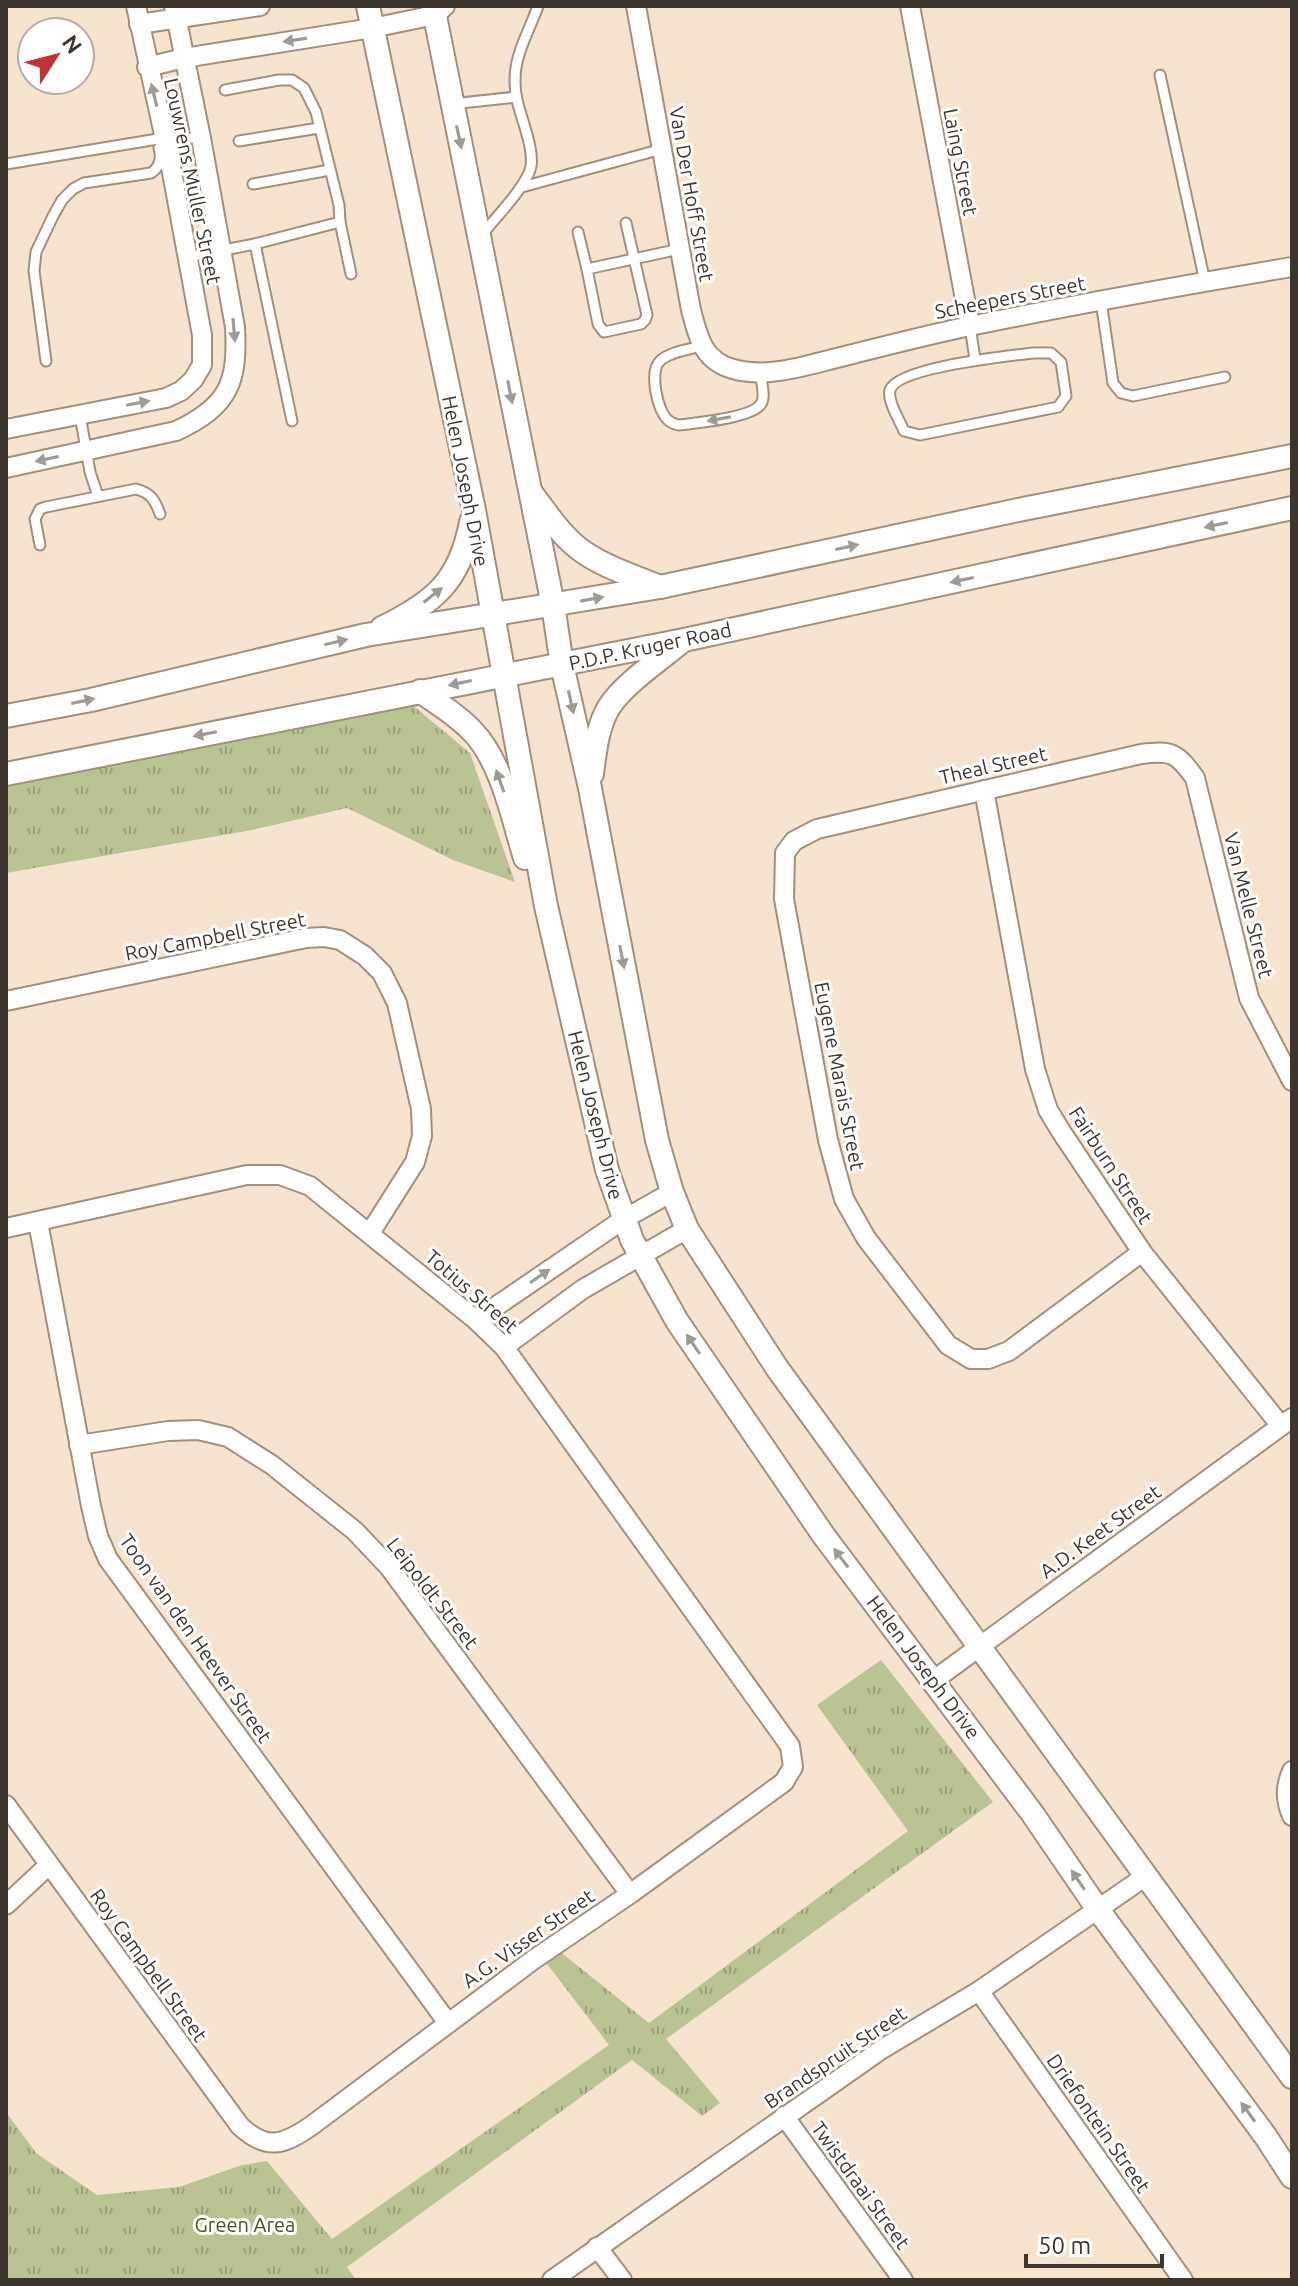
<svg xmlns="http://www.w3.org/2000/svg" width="1298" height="2286" viewBox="0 0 1298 2286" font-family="Ubuntu,sans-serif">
<defs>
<pattern id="park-tufts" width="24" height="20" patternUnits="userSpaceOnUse" patternTransform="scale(2)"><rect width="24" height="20" fill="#bac493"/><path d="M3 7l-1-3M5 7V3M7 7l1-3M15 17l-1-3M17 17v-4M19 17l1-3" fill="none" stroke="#98a078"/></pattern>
</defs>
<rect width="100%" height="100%" fill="#f6e4cf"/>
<g fill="url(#park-tufts)">
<polygon points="405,699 470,753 515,882 453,860 347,808 252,830 6,873 6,786"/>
<polygon points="881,1660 993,1802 666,2039 720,2103 702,2116 632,2060 347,2267 356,2280 6,2280 6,2112 36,2153 97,2195 179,2187 242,2165 267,2161 332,2239 609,2045 544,1960 558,1950 649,2023 908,1831 817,1705"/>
</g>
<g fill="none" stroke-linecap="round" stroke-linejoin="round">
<defs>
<g id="service">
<polyline points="1160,75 1205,282"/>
<polyline points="452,104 516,97"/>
<polyline points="239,141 319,128"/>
<polyline points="6,164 164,138 201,138"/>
<polyline points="253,184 330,170"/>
<polyline points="522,187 662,149"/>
<polyline points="340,222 351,274"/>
<polyline points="626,223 647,315 645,320 641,324 604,332 598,324 587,269 680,249"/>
<polyline points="578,232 587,269"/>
<path d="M481,236C494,219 528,185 531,166C534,148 521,118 517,100C509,61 526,40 538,6"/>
<polyline points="255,244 292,421"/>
<polyline points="188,257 255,244 340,222 339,205 316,112 304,88 292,80 279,80 225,90"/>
<polyline points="1101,301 1113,383 1121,393 1133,396 1225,377"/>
<polyline points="970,326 975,359"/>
<path d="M702,346C690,349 669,352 660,361C649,371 657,411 668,420C672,424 674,424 679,425C696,423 752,418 761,404C766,397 761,381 760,372"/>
<path d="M1033,353H1051L1061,362L1066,396L1058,407L920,435L904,431C900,421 887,401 890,390C898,367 1009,356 1033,353Z"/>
<path d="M46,361L34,271L36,252L53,216L62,200L73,189L84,183L151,173C160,167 162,158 159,148"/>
<polyline points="80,415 90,472 98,496"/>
<path d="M40,545L35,519L40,509L46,507L136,489C151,493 155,500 160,514"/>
</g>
<g id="minor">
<path d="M636,6L691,310C698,337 703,361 733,369C768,379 807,365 841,357C884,346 927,335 970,326C1077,304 1185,285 1292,267"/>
<polyline points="910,6 970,326"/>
<polyline points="139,24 260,6"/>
<polyline points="147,67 184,58 372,28 435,15 445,6"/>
<polyline points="6,429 166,398 181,391 193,380 202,365 202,335 171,167 136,6"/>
<path d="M6,468L176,431C229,406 238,383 235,327L201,138L174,6"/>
<polyline points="984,790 1035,1069 1048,1110 1062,1133 1142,1252 1281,1426"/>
<polyline points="6,1001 306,938 324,937 340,940 365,956 382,973 397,1003 421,1109 422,1136 415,1162 370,1233"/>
<polyline points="38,1222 91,1506 98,1536 108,1559 448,2023"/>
<path d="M6,1228L247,1175H280L310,1186L476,1320L504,1347L790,1746L793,1767L784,1782L630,1894L533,1960L311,2126C283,2145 267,2151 240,2126L6,1805"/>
<path d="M1142,1252L1009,1351L988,1359H971L948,1345L866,1238L844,1199L828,1140L784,899L785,853L794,841L817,829L1141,754C1172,750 1177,753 1195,778L1249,998L1292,1081"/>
<polyline points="476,1320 624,1219 672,1192"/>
<polyline points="504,1347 583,1289 687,1229"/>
<polyline points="79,1445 168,1431 198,1430 228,1437 272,1465 355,1531 389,1567 630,1894"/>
<polyline points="934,1680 1292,1418"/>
<path d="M1292,1771C1285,1787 1285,1799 1292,1816"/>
<polyline points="6,1905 49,1865"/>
<polyline points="979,1991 1183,2280"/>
<polyline points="784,2116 903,2280"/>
<polyline points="597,2247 622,2280"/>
<polyline points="552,2280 882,2049 979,1991 1146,1876"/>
</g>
<g id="tertiary">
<polyline points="368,6 474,510 546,906 607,1170 632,1240 677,1321 824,1536 1032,1813 1099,1911 1266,2137 1292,2177"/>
<polyline points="433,6 553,605 562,665 590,788 657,1140 672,1192 687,1229 777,1368 1292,2077"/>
<path d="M532,494C546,512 560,534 578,548C601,566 633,576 660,587"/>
<path d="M382,628C435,602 460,581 471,522"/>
<path d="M420,691C438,704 459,716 474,733C502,763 513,819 525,858"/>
<polyline points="6,716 91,700 366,635 660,587 1023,509 1292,456"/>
<polyline points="6,774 684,640 1292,508"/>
<path d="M592,774C595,752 597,727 609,707C623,685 659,660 680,643"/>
</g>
</defs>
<use href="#service" stroke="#a2907d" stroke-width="13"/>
<use href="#minor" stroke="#a2907d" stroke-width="22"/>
<use href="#tertiary" stroke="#a2907d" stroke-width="26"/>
<use href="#service" stroke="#fff" stroke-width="9"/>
<use href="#minor" stroke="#fff" stroke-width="18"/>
<use href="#tertiary" stroke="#fff" stroke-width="22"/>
</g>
<defs><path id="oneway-solid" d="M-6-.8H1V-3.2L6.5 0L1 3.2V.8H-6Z" transform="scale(2)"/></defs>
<g fill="#9e9a96">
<use href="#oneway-solid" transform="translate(295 40) rotate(171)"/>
<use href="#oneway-solid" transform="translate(154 95) rotate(-104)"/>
<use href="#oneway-solid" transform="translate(459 137) rotate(78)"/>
<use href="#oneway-solid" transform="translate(234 330) rotate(85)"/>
<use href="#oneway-solid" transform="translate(510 392) rotate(79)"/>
<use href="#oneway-solid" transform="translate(138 403) rotate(-11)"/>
<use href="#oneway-solid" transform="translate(719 419) rotate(170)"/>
<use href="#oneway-solid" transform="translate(47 459) rotate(168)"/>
<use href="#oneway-solid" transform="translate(1216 525) rotate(168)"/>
<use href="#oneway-solid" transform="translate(847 547) rotate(-12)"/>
<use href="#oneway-solid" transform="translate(962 580) rotate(168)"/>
<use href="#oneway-solid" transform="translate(433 595) rotate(-38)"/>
<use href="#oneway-solid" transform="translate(592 599) rotate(-10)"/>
<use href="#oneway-solid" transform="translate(336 642) rotate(-13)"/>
<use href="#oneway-solid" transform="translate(460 683) rotate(168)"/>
<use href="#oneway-solid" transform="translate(83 701) rotate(-12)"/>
<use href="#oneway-solid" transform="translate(571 702) rotate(77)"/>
<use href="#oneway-solid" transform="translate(205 734) rotate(169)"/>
<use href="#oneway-solid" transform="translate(500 781) rotate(-109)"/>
<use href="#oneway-solid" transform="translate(622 957) rotate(79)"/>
<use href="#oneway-solid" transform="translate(540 1276) rotate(-34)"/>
<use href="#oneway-solid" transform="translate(693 1344) rotate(-124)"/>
<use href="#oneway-solid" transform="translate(841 1558) rotate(-127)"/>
<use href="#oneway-solid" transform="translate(1078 1880) rotate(-124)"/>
<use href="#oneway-solid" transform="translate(1248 2112) rotate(-126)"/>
</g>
<g text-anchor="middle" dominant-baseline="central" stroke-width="6" stroke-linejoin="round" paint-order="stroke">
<g font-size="20" fill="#3c352d" stroke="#fff">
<text transform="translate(961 162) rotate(79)">Laing Street</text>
<text transform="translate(193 181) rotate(78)">Louwrens Muller Street</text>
<text transform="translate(692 194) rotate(80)">Van Der Hoff Street</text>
<text transform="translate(1010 297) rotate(-11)">Scheepers Street</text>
<text transform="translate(466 481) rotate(79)">Helen Joseph Drive</text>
<text transform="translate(650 646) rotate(-12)">P.D.P. Kruger Road</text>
<text transform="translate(993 765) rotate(-13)">Theal Street</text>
<text transform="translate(1249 905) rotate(76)">Van Melle Street</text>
<text transform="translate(215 936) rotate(-11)">Roy Campbell Street</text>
<text transform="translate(840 1076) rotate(79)">Eugene Marais Street</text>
<text transform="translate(596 1115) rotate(76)">Helen Joseph Drive</text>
<text transform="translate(1111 1165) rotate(57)">Fairburn Street</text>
<text transform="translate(472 1291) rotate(41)">Totius Street</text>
<text transform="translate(1100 1531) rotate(-36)">A.D. Keet Street</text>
<text transform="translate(433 1593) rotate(52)">Leipoldt Street</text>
<text transform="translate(196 1638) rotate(55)">Toon van den Heever Street</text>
<text transform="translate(924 1667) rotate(53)">Helen Joseph Drive</text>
<text transform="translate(528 1938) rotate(-35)">A.G. Visser Street</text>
<text transform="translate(149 1965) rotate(54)">Roy Campbell Street</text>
<text transform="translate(835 2057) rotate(-34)">Brandspruit Street</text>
<text transform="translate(1099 2123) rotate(55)">Driefontein Street</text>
<text transform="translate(861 2185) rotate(54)">Twistdraai Street</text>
</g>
<g font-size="20" fill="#495216" stroke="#fff">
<text x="245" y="2224">Green Area</text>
</g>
</g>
<rect width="1298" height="2286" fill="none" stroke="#3c352d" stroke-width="16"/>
<g transform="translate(56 56) rotate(54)"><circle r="38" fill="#ffffff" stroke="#b1aeab" stroke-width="2"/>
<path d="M0-6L14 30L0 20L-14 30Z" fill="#c23433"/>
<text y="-12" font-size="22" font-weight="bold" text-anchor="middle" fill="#3c352d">N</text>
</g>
<path d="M1026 2254v12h136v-12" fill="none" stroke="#3c352d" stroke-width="4"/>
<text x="1038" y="2254" font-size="24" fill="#3c352d" stroke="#ffffff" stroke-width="6" paint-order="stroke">50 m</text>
</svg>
